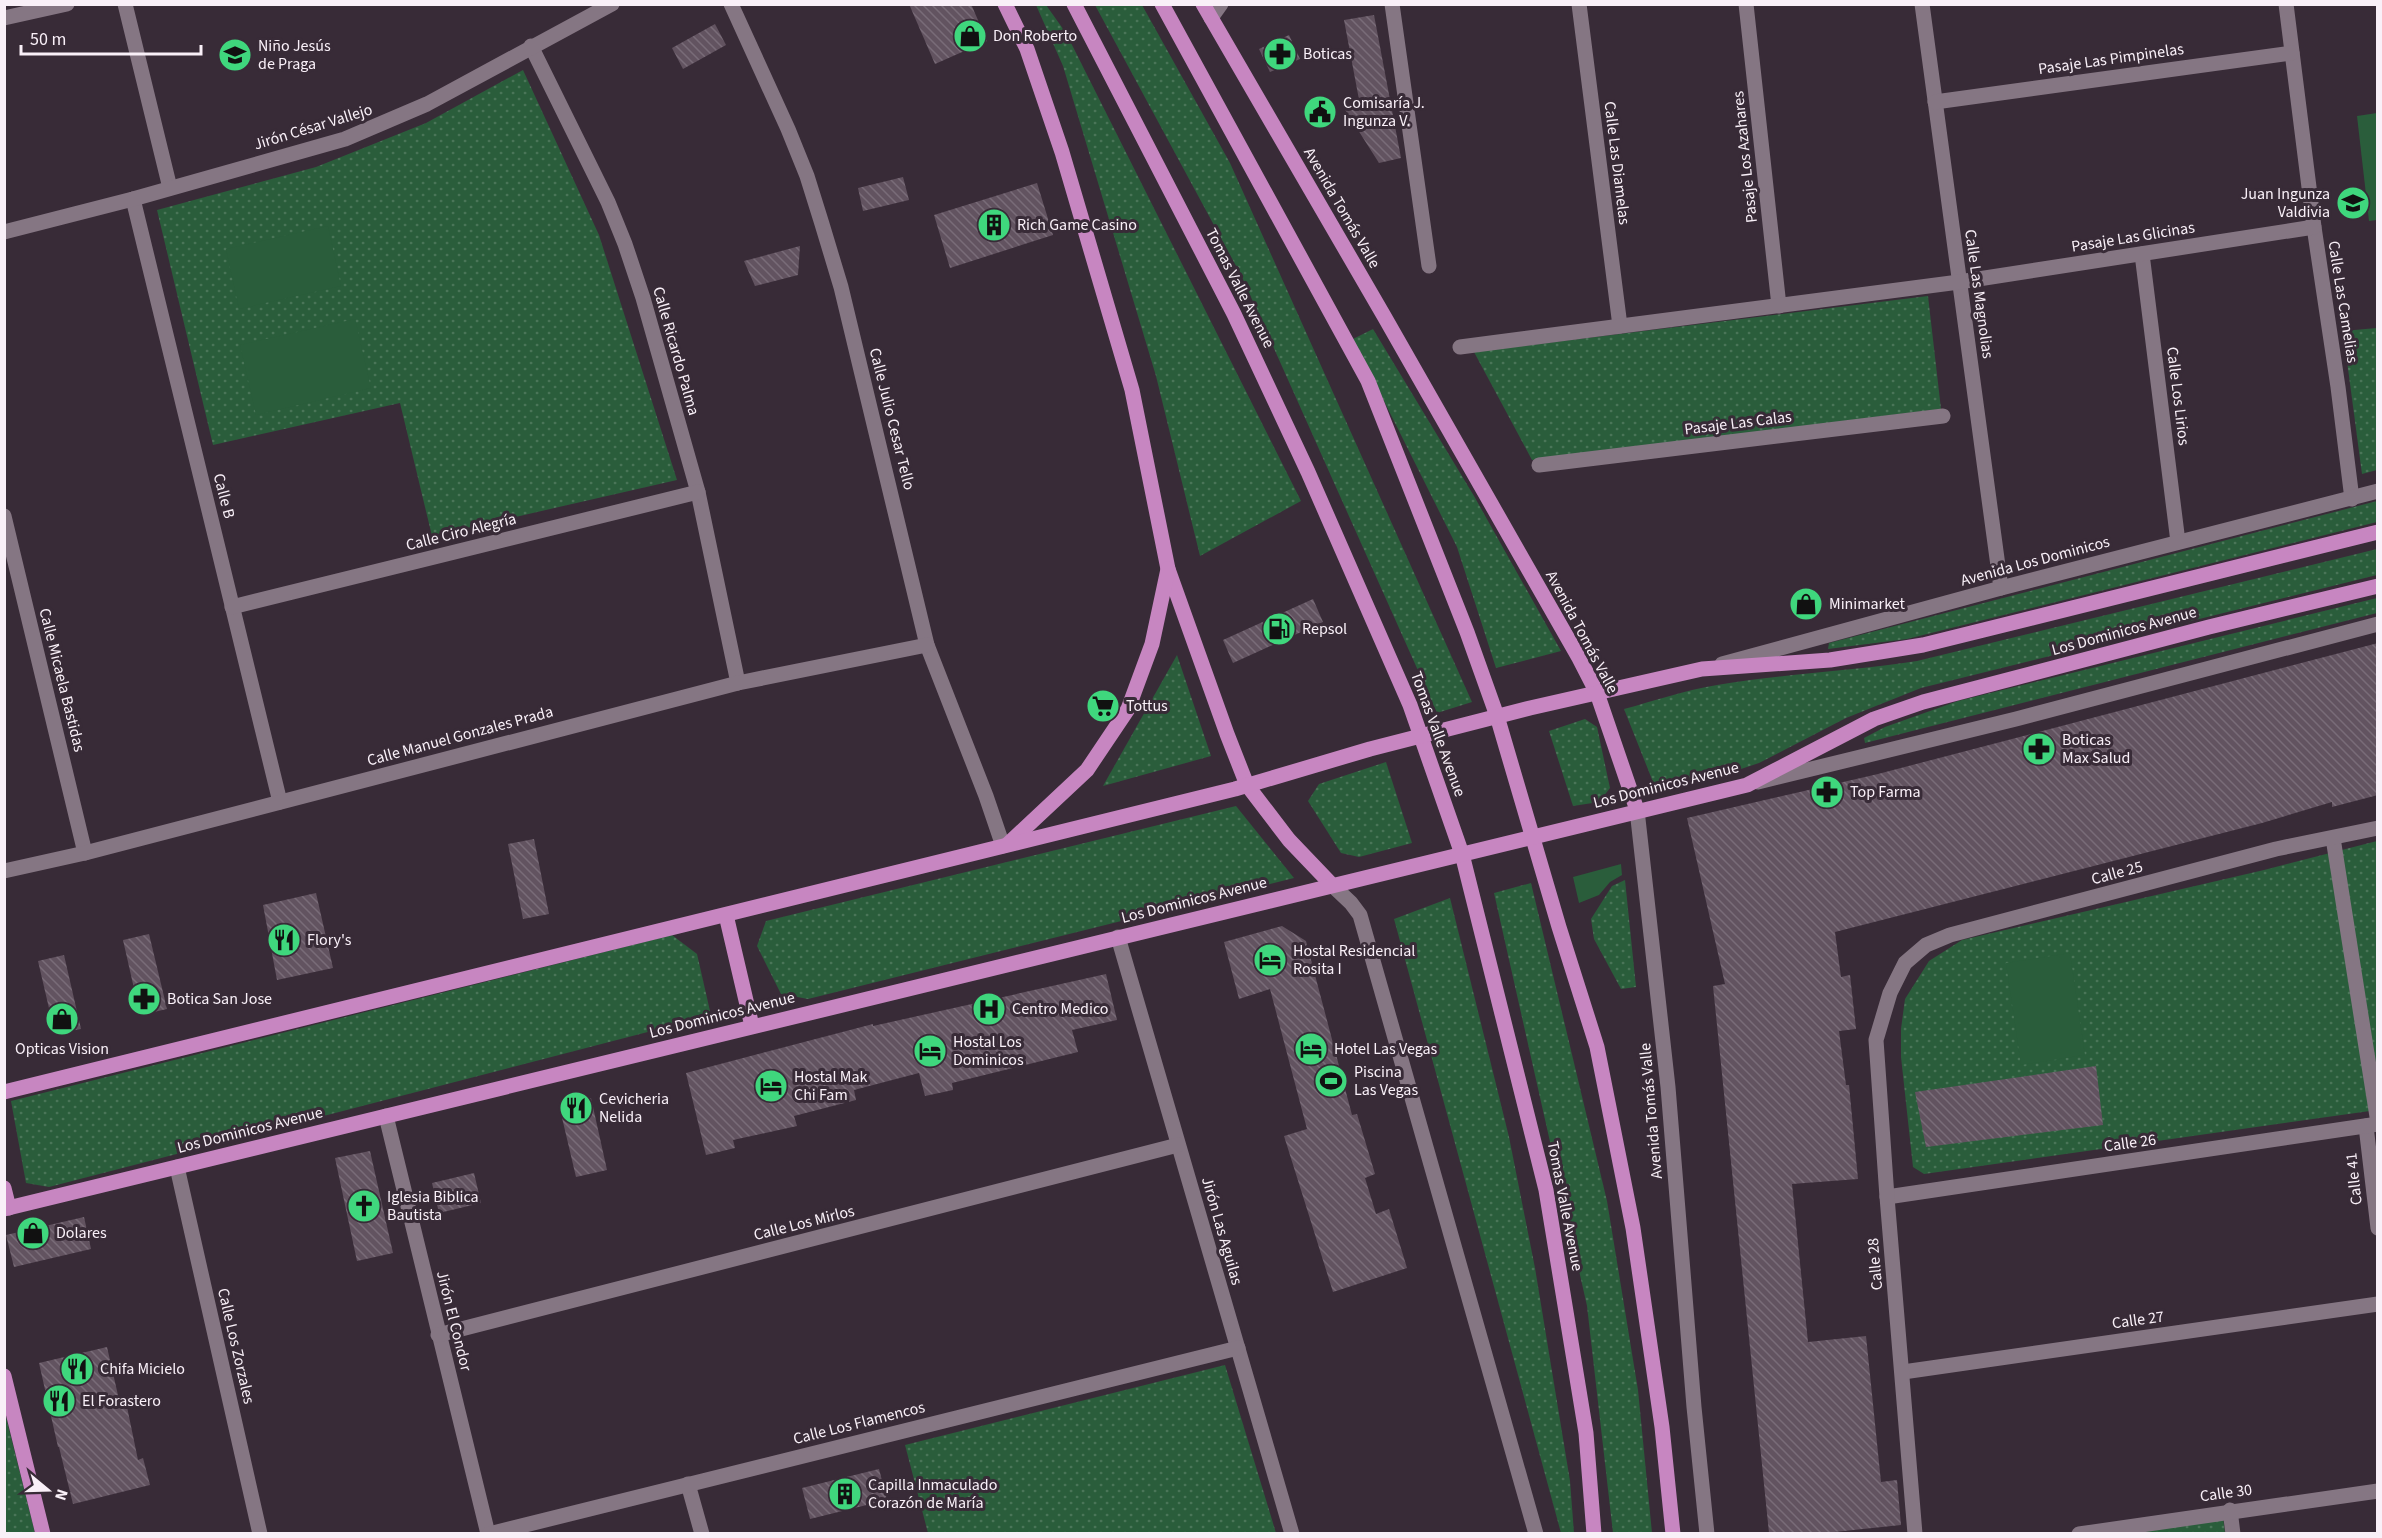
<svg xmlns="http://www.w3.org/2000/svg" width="2382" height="1538" viewBox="0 0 2382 1538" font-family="'Source Sans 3',sans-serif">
<defs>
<pattern id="grass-dots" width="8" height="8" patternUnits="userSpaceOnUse" patternTransform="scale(1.5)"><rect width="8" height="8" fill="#2a5d3b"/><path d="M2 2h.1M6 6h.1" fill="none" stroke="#4a7558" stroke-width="1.8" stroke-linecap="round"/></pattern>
<pattern id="building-back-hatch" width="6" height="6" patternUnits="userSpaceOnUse" patternTransform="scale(1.5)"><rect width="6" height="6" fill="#625360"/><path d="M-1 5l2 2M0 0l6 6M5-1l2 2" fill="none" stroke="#796c78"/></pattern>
</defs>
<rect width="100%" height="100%" fill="#382b37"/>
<g fill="url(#grass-dots)">
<polygon points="1036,5 1046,5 1066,33 1301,501 1200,556 1156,376 1063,66"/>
<polygon points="1095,5 1142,5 1230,163 1472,702 1437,713 1242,277"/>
<polygon points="523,70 599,235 677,480 432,536 400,403 213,445 157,210 316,167 426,123"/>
<polygon points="1928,296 1941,409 1532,460 1474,352"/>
<polygon points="2377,328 2377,470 2362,474 2343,331"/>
<polygon points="1373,329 1474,496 1561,651 1496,668 1457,547 1353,339"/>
<polygon points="2377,501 2377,522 1907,639 1828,649 1829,643"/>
<path d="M2377,549V575L1921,688L1846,718L1759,763L1711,779L1657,792L1624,709C1654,701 1685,690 1717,685C1783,674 1850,671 1917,661Z"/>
<polygon points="2377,598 2377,613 1865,743 1864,738 1885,727 1958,701"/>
<polygon points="1177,655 1211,756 1103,786"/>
<polygon points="1585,719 1597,727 1610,788 1599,802 1573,806 1549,731"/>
<polygon points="1386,762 1412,843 1359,857 1341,853 1308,801 1319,784"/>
<polygon points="1236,806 1294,878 808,999 781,994 757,946 766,921"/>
<polygon points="2377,841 2377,1110 1924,1174 1913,1167 1901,1057 1901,1029 1905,999 1929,961 1962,940 2264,870"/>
<polygon points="1625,880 1636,987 1621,989 1594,939 1591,919 1612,886"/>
<polygon points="1531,883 1607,1201 1638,1390 1652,1533 1613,1533 1587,1306 1494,893"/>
<polygon points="1450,898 1509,1137 1535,1268 1570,1481 1574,1533 1561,1533 1394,919"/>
<polygon points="672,935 697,954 710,1011 694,1020 49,1187 26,1183 11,1101"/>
<polygon points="1225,1365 1276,1533 928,1533 905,1445"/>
<polygon points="4,1409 35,1533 6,1533"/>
<polygon points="2223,1517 2225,1533 2120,1534"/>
</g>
<g fill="#2a5d3b">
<polygon points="2377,113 2377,220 2369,221 2357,116"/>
<polygon points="328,226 341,286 239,309 226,249"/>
<polygon points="355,319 371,388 256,415 240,345"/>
<polygon points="1621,864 1622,875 1610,882 1599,895 1579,903 1573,877"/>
<polygon points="2070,953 2085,1055 2021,1065 2006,963"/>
</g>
<g fill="url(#building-back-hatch)">
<polygon points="909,4 971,4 987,41 935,64"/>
<polygon points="1374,15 1401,158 1379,163 1344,108 1360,105 1344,20"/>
<polygon points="715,24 726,45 683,69 672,48"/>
<polygon points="1289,35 1300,59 1270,72 1259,49"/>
<polygon points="903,177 909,200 863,211 858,188"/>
<polygon points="1037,183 1053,235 950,268 934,215"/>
<polygon points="800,246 798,275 755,286 744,261"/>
<polygon points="1313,599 1323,622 1233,663 1223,640"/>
<polygon points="2378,643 2378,795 2332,807 2332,802 2262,823 1835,932 1841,977 1850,975 1856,1029 1839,1031 1846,1085 1849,1085 1858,1179 1792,1184 1808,1342 1866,1336 1881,1482 1897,1480 1901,1525 1825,1533 1769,1533 1713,986 1725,984 1687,818 1878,774"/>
<polygon points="534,839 549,914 523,919 508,844"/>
<polygon points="316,893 333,968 277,980 263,905"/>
<polygon points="1282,926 1306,941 1352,1115 1357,1114 1375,1174 1365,1178 1376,1214 1389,1209 1407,1268 1333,1292 1284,1136 1307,1129 1270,989 1239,999 1224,942"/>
<polygon points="149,934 167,1009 140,1015 123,940"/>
<polygon points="64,955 81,1029 55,1034 38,961"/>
<polygon points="1106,974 1117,1020 1072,1030 1078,1052 952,1083 953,1090 925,1096 919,1073 854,1090 856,1100 794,1116 797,1126 733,1140 735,1148 706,1155 686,1073 873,1024 873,1026"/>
<polygon points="2096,1066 2103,1125 1926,1147 1915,1092"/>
<polygon points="591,1098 607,1170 576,1177 559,1105"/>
<polygon points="370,1151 393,1253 357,1261 335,1158"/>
<polygon points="474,1173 481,1203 439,1213 432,1183"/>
<polygon points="84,1217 91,1249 14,1267 6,1235"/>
<polygon points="107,1347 120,1404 126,1402 138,1460 143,1458 150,1485 73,1504 59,1447 58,1447 39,1363"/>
<polygon points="879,1469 887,1500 810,1519 802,1488"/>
</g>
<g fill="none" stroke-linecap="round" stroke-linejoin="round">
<g stroke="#857683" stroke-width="15">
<polyline points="125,4 170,188"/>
<polyline points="731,4 788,129 807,176 822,224 841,287 927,645 986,796 1003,846"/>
<polyline points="1392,4 1429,266"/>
<polyline points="1579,4 1620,326"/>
<polyline points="1746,4 1779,306"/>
<polyline points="1922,4 2001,588"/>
<polyline points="2286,4 2314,227 2338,387 2352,499"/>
<polyline points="4,18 67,4"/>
<polyline points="1211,18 1221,4"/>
<polyline points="531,46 608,202 625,244 643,298 698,492 738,683"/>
<polyline points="1935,102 2292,53"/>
<polyline points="133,199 280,802"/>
<polyline points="4,232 133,199 345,139 427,104 612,4"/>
<polyline points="2142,254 2178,542"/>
<polyline points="1460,347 1959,282 2314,227"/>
<polyline points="1539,465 1943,416"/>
<polyline points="4,516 85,853"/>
<polyline points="232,607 698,492"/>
<polyline points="1722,664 2001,588 2378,491"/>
<polyline points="1758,782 2016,719 2378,624"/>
<polyline points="1637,810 1668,1087 1694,1407 1707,1534"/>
<polyline points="2333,838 2378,1123"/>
<polyline points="4,871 85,853 738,683 927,645"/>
<polyline points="1332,885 1351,903 1360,915 1536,1534"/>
<polyline points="1118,937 1292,1534"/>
<polyline points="386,1116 488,1534"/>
<polyline points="2366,1126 2378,1228"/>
<polyline points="177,1167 260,1534"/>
<polyline points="1887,1197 2378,1124"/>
<polyline points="438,1335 1178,1145"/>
<polyline points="1903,1372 2378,1304"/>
<polyline points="688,1484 702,1534"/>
<polyline points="2230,1510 2233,1534"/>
<polyline points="489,1534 1238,1348"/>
<polyline points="1915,1534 1887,1197 1876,1040 1890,993 1905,963 1926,945 1950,935 2276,849 2378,828"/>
<polyline points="2079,1534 2378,1491"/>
</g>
<g stroke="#c786c1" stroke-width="15">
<polyline points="1005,4 1027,49 1062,152 1132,390 1168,569 1227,734 1247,785 1289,840 1332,885"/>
<polyline points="1074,4 1234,314 1308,472 1410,705 1462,854 1546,1190 1586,1433 1594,1534"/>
<polyline points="1162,4 1368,381 1467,632 1497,716 1559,927 1597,1047 1633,1228 1662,1427 1673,1534"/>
<polyline points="1203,4 1384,316 1579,658 1597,693 1637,810"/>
<polyline points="1008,844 1087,770 1128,709 1152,644 1168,569"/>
<polyline points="726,915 752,1026"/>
<polyline points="4,1092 1235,789 1370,749 1530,708 1702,669 1830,660 1923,645 2378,532"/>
<polyline points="4,1188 9,1208"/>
<polyline points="4,1209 1747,785 1874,719 1923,702 2209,627 2378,586"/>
<polyline points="4,1376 43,1534"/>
</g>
</g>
<defs>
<symbol id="shop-disc" viewBox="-11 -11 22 22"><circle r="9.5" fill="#3fd77d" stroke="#382b37"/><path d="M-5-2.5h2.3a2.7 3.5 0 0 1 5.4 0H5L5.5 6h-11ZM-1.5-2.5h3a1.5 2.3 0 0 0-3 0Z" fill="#111"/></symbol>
<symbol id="pharmacy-disc" viewBox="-11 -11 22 22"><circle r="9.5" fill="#3fd77d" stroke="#382b37"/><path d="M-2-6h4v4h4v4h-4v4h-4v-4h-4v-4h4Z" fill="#111"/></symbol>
<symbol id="school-disc" viewBox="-11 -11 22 22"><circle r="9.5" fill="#3fd77d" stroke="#382b37"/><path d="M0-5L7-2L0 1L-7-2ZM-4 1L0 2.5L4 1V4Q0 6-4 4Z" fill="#111"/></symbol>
<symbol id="civic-disc" viewBox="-11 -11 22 22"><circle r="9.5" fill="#3fd77d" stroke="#382b37"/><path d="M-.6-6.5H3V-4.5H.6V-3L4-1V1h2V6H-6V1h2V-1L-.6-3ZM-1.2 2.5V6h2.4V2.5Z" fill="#111"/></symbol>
<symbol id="building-disc" viewBox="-11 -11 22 22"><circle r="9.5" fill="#3fd77d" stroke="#382b37"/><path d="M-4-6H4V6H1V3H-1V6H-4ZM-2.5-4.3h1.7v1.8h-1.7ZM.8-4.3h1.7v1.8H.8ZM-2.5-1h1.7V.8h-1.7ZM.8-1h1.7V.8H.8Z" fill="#111"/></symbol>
<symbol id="fuel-disc" viewBox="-11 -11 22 22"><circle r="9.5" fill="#3fd77d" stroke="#382b37"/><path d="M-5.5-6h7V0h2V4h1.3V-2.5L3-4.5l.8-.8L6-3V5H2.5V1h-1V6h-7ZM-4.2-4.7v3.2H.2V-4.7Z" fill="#111"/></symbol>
<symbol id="supermarket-disc" viewBox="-11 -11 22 22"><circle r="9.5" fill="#3fd77d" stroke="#382b37"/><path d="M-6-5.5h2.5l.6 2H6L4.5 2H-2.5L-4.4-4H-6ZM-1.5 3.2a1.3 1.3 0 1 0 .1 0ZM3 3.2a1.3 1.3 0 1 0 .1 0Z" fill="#111"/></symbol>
<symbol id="restaurant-disc" viewBox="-11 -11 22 22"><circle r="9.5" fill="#3fd77d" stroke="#382b37"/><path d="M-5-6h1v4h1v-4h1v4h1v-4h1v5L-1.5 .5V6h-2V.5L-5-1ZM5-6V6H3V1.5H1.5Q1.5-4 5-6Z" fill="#111"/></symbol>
<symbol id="hotel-disc" viewBox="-11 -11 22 22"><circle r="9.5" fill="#3fd77d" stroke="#382b37"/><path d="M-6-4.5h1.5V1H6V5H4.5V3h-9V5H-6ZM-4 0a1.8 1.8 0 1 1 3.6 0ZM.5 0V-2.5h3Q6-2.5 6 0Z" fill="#111"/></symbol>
<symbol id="hospital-disc" viewBox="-11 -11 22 22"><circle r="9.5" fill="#3fd77d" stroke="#382b37"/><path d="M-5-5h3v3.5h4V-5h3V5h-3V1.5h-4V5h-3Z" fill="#111"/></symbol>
<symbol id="stadium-disc" viewBox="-11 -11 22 22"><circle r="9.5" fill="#3fd77d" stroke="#382b37"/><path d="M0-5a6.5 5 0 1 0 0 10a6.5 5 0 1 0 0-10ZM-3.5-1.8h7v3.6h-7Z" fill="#111"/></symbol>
<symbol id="church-disc" viewBox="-11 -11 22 22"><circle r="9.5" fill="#3fd77d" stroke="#382b37"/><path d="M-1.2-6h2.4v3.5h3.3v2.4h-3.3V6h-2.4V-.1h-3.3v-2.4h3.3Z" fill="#111"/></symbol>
</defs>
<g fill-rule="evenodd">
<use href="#shop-disc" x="951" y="17" width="38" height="38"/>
<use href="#pharmacy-disc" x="1261" y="35" width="38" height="38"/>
<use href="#school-disc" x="216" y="36" width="38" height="38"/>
<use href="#civic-disc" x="1301" y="93" width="38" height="38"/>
<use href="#school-disc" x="2334" y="184" width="38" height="38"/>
<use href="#building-disc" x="975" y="206" width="38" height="38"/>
<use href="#shop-disc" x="1787" y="585" width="38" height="38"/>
<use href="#fuel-disc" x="1260" y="610" width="38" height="38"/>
<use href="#supermarket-disc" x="1084" y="687" width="38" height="38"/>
<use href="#pharmacy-disc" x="2020" y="730" width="38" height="38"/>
<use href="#pharmacy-disc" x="1808" y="773" width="38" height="38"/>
<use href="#restaurant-disc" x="265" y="921" width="38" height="38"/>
<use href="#hotel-disc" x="1251" y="941" width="38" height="38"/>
<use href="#pharmacy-disc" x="125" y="980" width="38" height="38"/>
<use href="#hospital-disc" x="970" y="990" width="38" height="38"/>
<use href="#shop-disc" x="43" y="1000" width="38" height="38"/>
<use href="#hotel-disc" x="1292" y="1030" width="38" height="38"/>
<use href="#hotel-disc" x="911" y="1032" width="38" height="38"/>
<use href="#stadium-disc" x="1312" y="1062" width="38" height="38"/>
<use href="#hotel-disc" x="752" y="1067" width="38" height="38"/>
<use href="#restaurant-disc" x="557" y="1089" width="38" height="38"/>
<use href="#church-disc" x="345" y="1187" width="38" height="38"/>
<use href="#shop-disc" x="14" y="1214" width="38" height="38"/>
<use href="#restaurant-disc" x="58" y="1350" width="38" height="38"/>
<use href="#restaurant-disc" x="40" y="1382" width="38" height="38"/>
<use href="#building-disc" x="826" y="1475" width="38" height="38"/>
</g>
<g text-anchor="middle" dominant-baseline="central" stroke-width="6" stroke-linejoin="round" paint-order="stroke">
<g font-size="16" fill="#f9f0f8" stroke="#382b37" text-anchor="start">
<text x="993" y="36">Don Roberto</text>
<text x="258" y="46">Niño Jesús<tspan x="258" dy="18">de Praga</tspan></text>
<text x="1303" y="54">Boticas</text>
<text x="1343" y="103">Comisaría J.<tspan x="1343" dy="18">Ingunza V.</tspan></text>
<text x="2330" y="194" text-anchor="end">Juan Ingunza<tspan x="2330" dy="18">Valdivia</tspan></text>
<text x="1017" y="225">Rich Game Casino</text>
<text x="1829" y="604">Minimarket</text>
<text x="1302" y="629">Repsol</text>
<text x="1126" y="706">Tottus</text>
<text x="2062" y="740">Boticas<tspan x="2062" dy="18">Max Salud</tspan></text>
<text x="1850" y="792">Top Farma</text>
<text x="307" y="940">Flory's</text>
<text x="1293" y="951">Hostal Residencial<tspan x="1293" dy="18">Rosita I</tspan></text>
<text x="167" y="999">Botica San Jose</text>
<text x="1012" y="1009">Centro Medico</text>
<text x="953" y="1042">Hostal Los<tspan x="953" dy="18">Dominicos</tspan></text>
<text x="62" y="1049" text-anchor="middle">Opticas Vision</text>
<text x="1334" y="1049">Hotel Las Vegas</text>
<text x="1354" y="1072">Piscina<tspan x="1354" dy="18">Las Vegas</tspan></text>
<text x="794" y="1077">Hostal Mak<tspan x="794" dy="18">Chi Fam</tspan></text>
<text x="599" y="1099">Cevicheria<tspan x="599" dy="18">Nelida</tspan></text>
<text x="387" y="1197">Iglesia Biblica<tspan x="387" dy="18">Bautista</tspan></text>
<text x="56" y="1233">Dolares</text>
<text x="100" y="1369">Chifa Micielo</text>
<text x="82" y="1401">El Forastero</text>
<text x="868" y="1485">Capilla Inmaculado<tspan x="868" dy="18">Corazón de María</tspan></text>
</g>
<g font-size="16" fill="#f9f0f8" stroke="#382b37">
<text transform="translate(2111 59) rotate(-8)">Pasaje Las Pimpinelas</text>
<text transform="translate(313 127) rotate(-17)">Jirón César Vallejo</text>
<text transform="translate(1745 157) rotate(-96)">Pasaje Los Azahares</text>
<text transform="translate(1617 163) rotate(83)">Calle Las Diamelas</text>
<text transform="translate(1342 208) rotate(60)">Avenida Tomás Valle</text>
<text transform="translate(2133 237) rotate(-9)">Pasaje Las Glicinas</text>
<text transform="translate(1240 288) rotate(63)">Tomas Valle Avenue</text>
<text transform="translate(1979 294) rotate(82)">Calle Las Magnolias</text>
<text transform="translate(2343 302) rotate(81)">Calle Las Camelias</text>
<text transform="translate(676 351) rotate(74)">Calle Ricardo Palma</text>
<text transform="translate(2178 396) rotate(83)">Calle Los Lirios</text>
<text transform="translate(892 419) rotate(76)">Calle Julio Cesar Tello</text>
<text transform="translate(1738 423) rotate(-7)">Pasaje Las Calas</text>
<text transform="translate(224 496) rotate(76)">Calle B</text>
<text transform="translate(461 532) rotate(-14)">Calle Ciro Alegría</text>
<text transform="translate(2035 561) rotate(-15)">Avenida Los Dominicos</text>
<text transform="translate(2124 631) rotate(-15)">Los Dominicos Avenue</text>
<text transform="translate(1582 632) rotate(62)">Avenida Tomás Valle</text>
<text transform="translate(62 680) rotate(76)">Calle Micaela Bastidas</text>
<text transform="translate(1438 734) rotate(70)">Tomas Valle Avenue</text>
<text transform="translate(460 736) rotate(-15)">Calle Manuel Gonzales Prada</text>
<text transform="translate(1666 785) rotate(-14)">Los Dominicos Avenue</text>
<text transform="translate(2117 873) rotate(-15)">Calle 25</text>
<text transform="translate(1194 900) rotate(-14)">Los Dominicos Avenue</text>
<text transform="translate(722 1015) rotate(-14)">Los Dominicos Avenue</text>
<text transform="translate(1651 1111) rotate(-95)">Avenida Tomás Valle</text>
<text transform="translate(250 1130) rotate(-14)">Los Dominicos Avenue</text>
<text transform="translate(2130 1143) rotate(-8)">Calle 26</text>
<text transform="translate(2354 1179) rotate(-96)">Calle 41</text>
<text transform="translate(1565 1206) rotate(79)">Tomas Valle Avenue</text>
<text transform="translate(804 1223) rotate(-14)">Calle Los Mirlos</text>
<text transform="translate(1222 1231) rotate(74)">Jirón Las Aguilas</text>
<text transform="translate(1875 1264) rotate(-95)">Calle 28</text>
<text transform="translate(2138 1320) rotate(-8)">Calle 27</text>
<text transform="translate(454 1321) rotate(76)">Jirón El Condor</text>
<text transform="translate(236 1346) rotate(77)">Calle Los Zorzales</text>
<text transform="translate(859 1423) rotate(-14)">Calle Los Flamencos</text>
<text transform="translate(2226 1493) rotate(-8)">Calle 30</text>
</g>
</g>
<rect width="2382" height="1538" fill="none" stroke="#f9f0f8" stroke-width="12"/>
<g transform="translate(48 1490) rotate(109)" stroke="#382b37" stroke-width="4.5" paint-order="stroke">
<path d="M0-4.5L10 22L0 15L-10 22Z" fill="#f9f0f8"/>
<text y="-9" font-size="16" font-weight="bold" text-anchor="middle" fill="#f9f0f8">N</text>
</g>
<path d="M21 45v9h180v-9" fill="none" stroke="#f9f0f8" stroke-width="3"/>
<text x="30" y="45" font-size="18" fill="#f9f0f8" stroke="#382b37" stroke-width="4.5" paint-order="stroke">50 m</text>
</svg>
